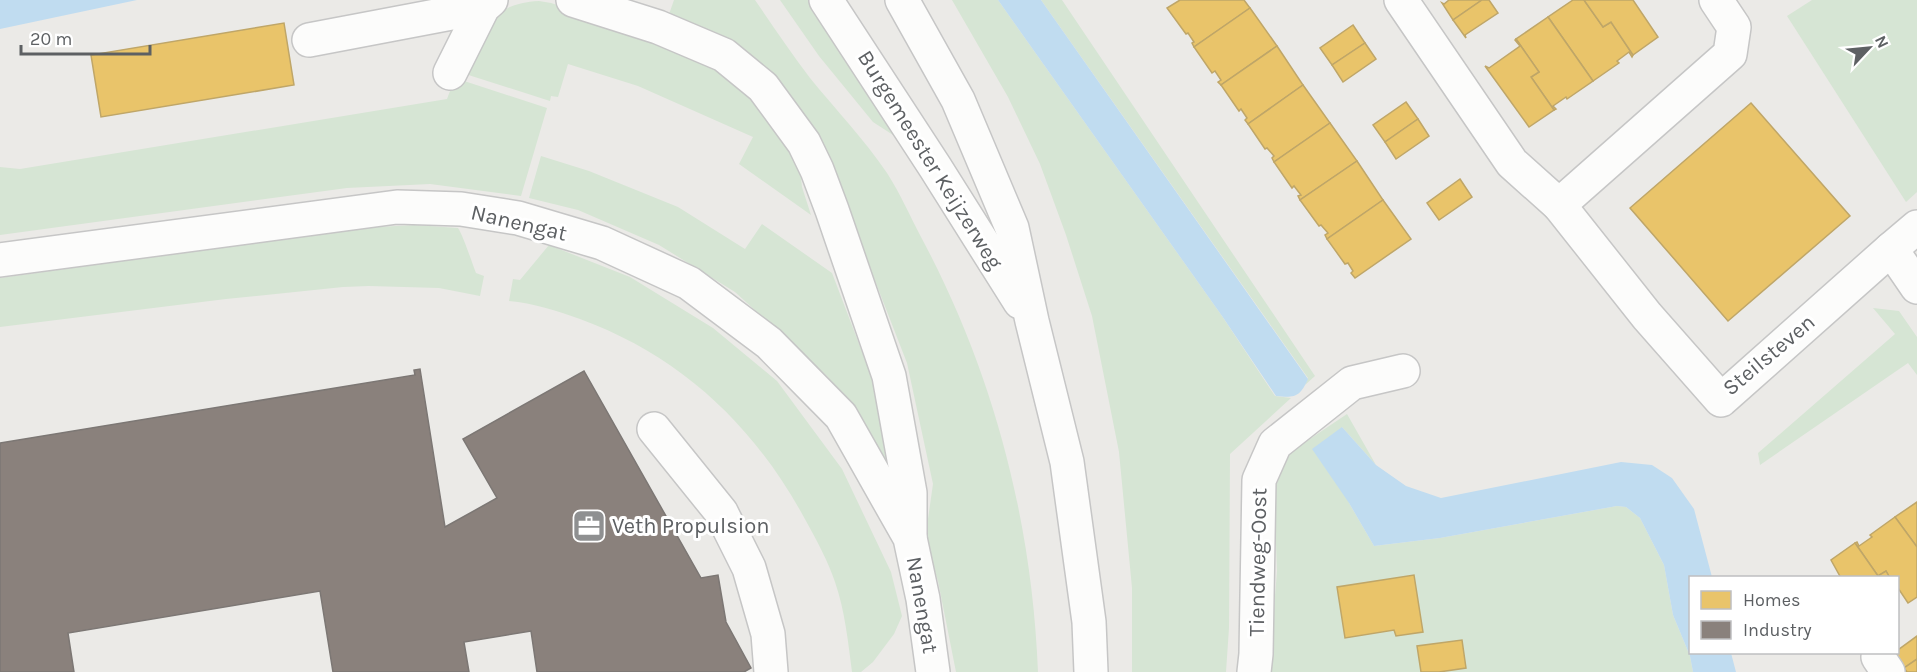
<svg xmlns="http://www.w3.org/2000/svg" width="1917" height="672" viewBox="0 0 1917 672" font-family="Karla,sans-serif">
<rect width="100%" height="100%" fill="#ebeae7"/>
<g fill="#d6e5d4">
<path d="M674,0H755C773,26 791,53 810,78C836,110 864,139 887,173C900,193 910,216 921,237C993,371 1032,520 1038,672H956L938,581L925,540L933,484L907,363L846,206L812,141L667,20Z"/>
<polygon points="780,0 811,0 907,144 873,122 819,56"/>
<polygon points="952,0 998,0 1222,316 1275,396 1291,398 1230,454 1229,628 1226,672 1132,672 1132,588 1119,452 1092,316 1066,235 1040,164 1008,97"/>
<polygon points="1041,0 1062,0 1315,376 1305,385 1308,378"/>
<polygon points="1812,0 1917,0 1917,192 1906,202 1787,16"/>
<path d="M539,1L551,3L644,33L731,75L773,117L799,161L802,187L811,215L739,164L753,137L638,86L568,64L558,97L551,96L550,101L456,71C481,33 488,4 539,1Z"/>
<polygon points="455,78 547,108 521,196 430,184 347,188 0,235 0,167 20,169 447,99"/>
<polygon points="541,156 589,171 678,207 745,249 762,224 832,273 872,378 891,459 888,462 885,461 828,377 735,292 659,245 578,210 529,198"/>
<path d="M415,225L458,228C463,235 472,263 476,273L484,276L480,296L439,288L369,286L343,287L226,299L0,327V278L359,228Z"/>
<path d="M549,245L630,277L713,328L777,381L842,469L891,572L902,616L894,634L873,662L861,672H852C848,642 845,611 835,582C828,561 817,541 806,521C755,426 681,356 580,319C557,311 533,303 509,301L513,279L520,280Z"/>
<polygon points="1873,308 1899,311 1917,337 1917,375 1908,363 1760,465 1758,453 1895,334"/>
<polygon points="1347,414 1376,465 1342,427 1349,503 1374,546 1440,538 1617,506 1626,507 1640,518 1664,565 1673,615 1690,656 1693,672 1269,672 1277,571 1274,491 1289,453"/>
</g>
<g fill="#c0dcf0">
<polygon points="0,0 137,0 0,29"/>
<path d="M998,0H1041L1308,379C1300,397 1295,398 1276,396L1222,316Z"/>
<polygon points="1342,427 1376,465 1406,486 1441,498 1621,462 1652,465 1672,478 1694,509 1712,577 1690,578 1690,652 1731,653 1736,672 1693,672 1690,656 1673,615 1664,565 1640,518 1626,507 1617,506 1440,538 1374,546 1349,503 1312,449"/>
</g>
<g fill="#e9c46a" stroke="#bfa668" stroke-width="1.5">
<polygon points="1180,0 1244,0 1250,8 1194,47 1192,43 1194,42 1188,33 1186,34 1167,8"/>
<polygon points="1449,0 1482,0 1453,20 1442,3 1444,4"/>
<polygon points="1482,0 1489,0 1498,13 1465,35 1466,38 1453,20"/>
<polygon points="1573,0 1584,0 1603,27 1611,22 1633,55 1632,57 1629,52 1617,61 1619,63 1593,81 1548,17"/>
<polygon points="1584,0 1633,0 1658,37 1633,55 1611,22 1603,27"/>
<polygon points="1250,8 1277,46 1221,85 1218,82 1221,80 1215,71 1212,73 1194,47"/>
<polygon points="1548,17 1593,81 1567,99 1566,97 1553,106 1556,109 1554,110 1531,77 1539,72 1516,39"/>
<polygon points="284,23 294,85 101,117 91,55"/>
<polygon points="1353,25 1365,43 1332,65 1320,48"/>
<polygon points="1516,39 1539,72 1531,77 1554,110 1529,127 1485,66 1489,68 1520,46 1515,40"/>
<polygon points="1365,43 1376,59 1343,82 1332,65"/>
<polygon points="1277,46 1303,85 1248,124 1245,120 1247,118 1241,109 1239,111 1221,85"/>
<polygon points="1303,85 1330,123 1274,162 1272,158 1274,156 1267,148 1265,149 1248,124"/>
<polygon points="1406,102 1418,119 1385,142 1373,125"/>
<polygon points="1751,103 1850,216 1728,321 1630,208"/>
<polygon points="1418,119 1429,136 1396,159 1385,142"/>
<polygon points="1330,123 1357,161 1300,200 1298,196 1301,195 1294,186 1292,188 1274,162"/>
<polygon points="1357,161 1383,200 1327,239 1325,235 1328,233 1321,225 1319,226 1300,200"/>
<polygon points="1460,179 1472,197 1439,220 1427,203"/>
<polygon points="1383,200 1411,239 1355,278 1351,273 1353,271 1348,263 1345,264 1327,239"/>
<polygon points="1917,502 1917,547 1895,517"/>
<polygon points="1895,517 1917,547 1917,597 1908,603 1898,588 1898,578 1890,578 1886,571 1878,576 1855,543 1857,542 1859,546 1872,537 1870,535"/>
<polygon points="1855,543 1878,576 1886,571 1890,578 1841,578 1831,560"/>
<polygon points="1414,575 1423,632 1396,636 1394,630 1345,638 1337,587"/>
<polygon points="1917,636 1917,659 1904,668 1893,652 1898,652 1898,650"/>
<polygon points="1462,640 1466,668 1439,672 1421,672 1417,646"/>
<polygon points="1917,659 1917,672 1907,672 1904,668"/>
</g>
<polygon fill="#8a817c" stroke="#7c7774" stroke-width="1.5" points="420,369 445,527 497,498 463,439 584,371 701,578 718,575 726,622 751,668 744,672 537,672 531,631 464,642 469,672 333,672 320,591 68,633 74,672 0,672 0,443 415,375 414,370"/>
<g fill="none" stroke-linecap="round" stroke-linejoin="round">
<defs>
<g id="minor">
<polyline points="573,0 658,27 724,55 763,87 804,143 817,170 832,210 889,376 910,493 910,536"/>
<polyline points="826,0 935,167 1020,302"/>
<polyline points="902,0 958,100 1012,228 1032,321 1067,462 1089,622 1091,672"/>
<polyline points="1401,0 1512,163 1559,205"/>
<polyline points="1716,0 1734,27 1730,54 1559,205 1647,316 1721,400 1891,249 1917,287"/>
<polyline points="309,40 483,7"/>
<polyline points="450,73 483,7 491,0"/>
<polyline points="1891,249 1917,227"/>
<polyline points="0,260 397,207 461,209 518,218 602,243 689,283 769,343 841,416 910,538 923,599 933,672"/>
<polyline points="654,429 721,512 749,568 768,634 771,672"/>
<polyline points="1878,657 1888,672"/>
<polyline points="1254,672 1256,654 1259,480 1275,444 1352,383 1403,371"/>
</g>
</defs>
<use href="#minor" stroke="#c6c6c6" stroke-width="36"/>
<use href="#minor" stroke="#fcfcfb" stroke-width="33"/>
</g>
<defs>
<symbol id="office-square" viewBox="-11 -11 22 22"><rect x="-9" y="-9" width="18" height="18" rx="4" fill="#8f9091" stroke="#fff"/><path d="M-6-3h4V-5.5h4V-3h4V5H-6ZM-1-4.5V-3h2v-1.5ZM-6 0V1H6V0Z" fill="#fff"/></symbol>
</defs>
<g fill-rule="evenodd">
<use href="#office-square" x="570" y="507" width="38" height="38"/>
</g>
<g text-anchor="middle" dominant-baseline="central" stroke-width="6" stroke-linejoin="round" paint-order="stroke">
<g font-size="22" fill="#5d6063" stroke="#fff">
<text transform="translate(930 160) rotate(58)">Burgemeester Keijzerweg</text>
<text transform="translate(519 223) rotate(13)">Nanengat</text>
<text transform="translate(1769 355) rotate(-40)">Steilsteven</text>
<text transform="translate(1258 562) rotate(-89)">Tiendweg-Oost</text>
<text transform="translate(922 605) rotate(80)">Nanengat</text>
</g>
<g font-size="22" fill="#5d6063" stroke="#fff" text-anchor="start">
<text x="612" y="526">Veth Propulsion</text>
</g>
</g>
<rect x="1689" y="576" width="210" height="78" fill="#ffffff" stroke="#bebfc1" stroke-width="1.5"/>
<rect x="1701" y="591" width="30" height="18" fill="#e9c46a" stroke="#bebfc1" stroke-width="1.5"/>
<text x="1743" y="606" font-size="18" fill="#5d6063">Homes</text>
<rect x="1701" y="621" width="30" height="18" fill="#8a817c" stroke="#bebfc1" stroke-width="1.5"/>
<text x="1743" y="636" font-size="18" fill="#5d6063">Industry</text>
<g transform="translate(1869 48) rotate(64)" stroke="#ffffff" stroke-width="4.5" paint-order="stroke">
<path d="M0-4.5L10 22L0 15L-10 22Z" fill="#5d6063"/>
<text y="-9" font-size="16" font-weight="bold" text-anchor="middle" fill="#5d6063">N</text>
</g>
<path d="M21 45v9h129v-9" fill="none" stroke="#5d6063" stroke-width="3"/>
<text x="30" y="45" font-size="18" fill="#5d6063" stroke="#ffffff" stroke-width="4.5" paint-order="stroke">20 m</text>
</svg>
